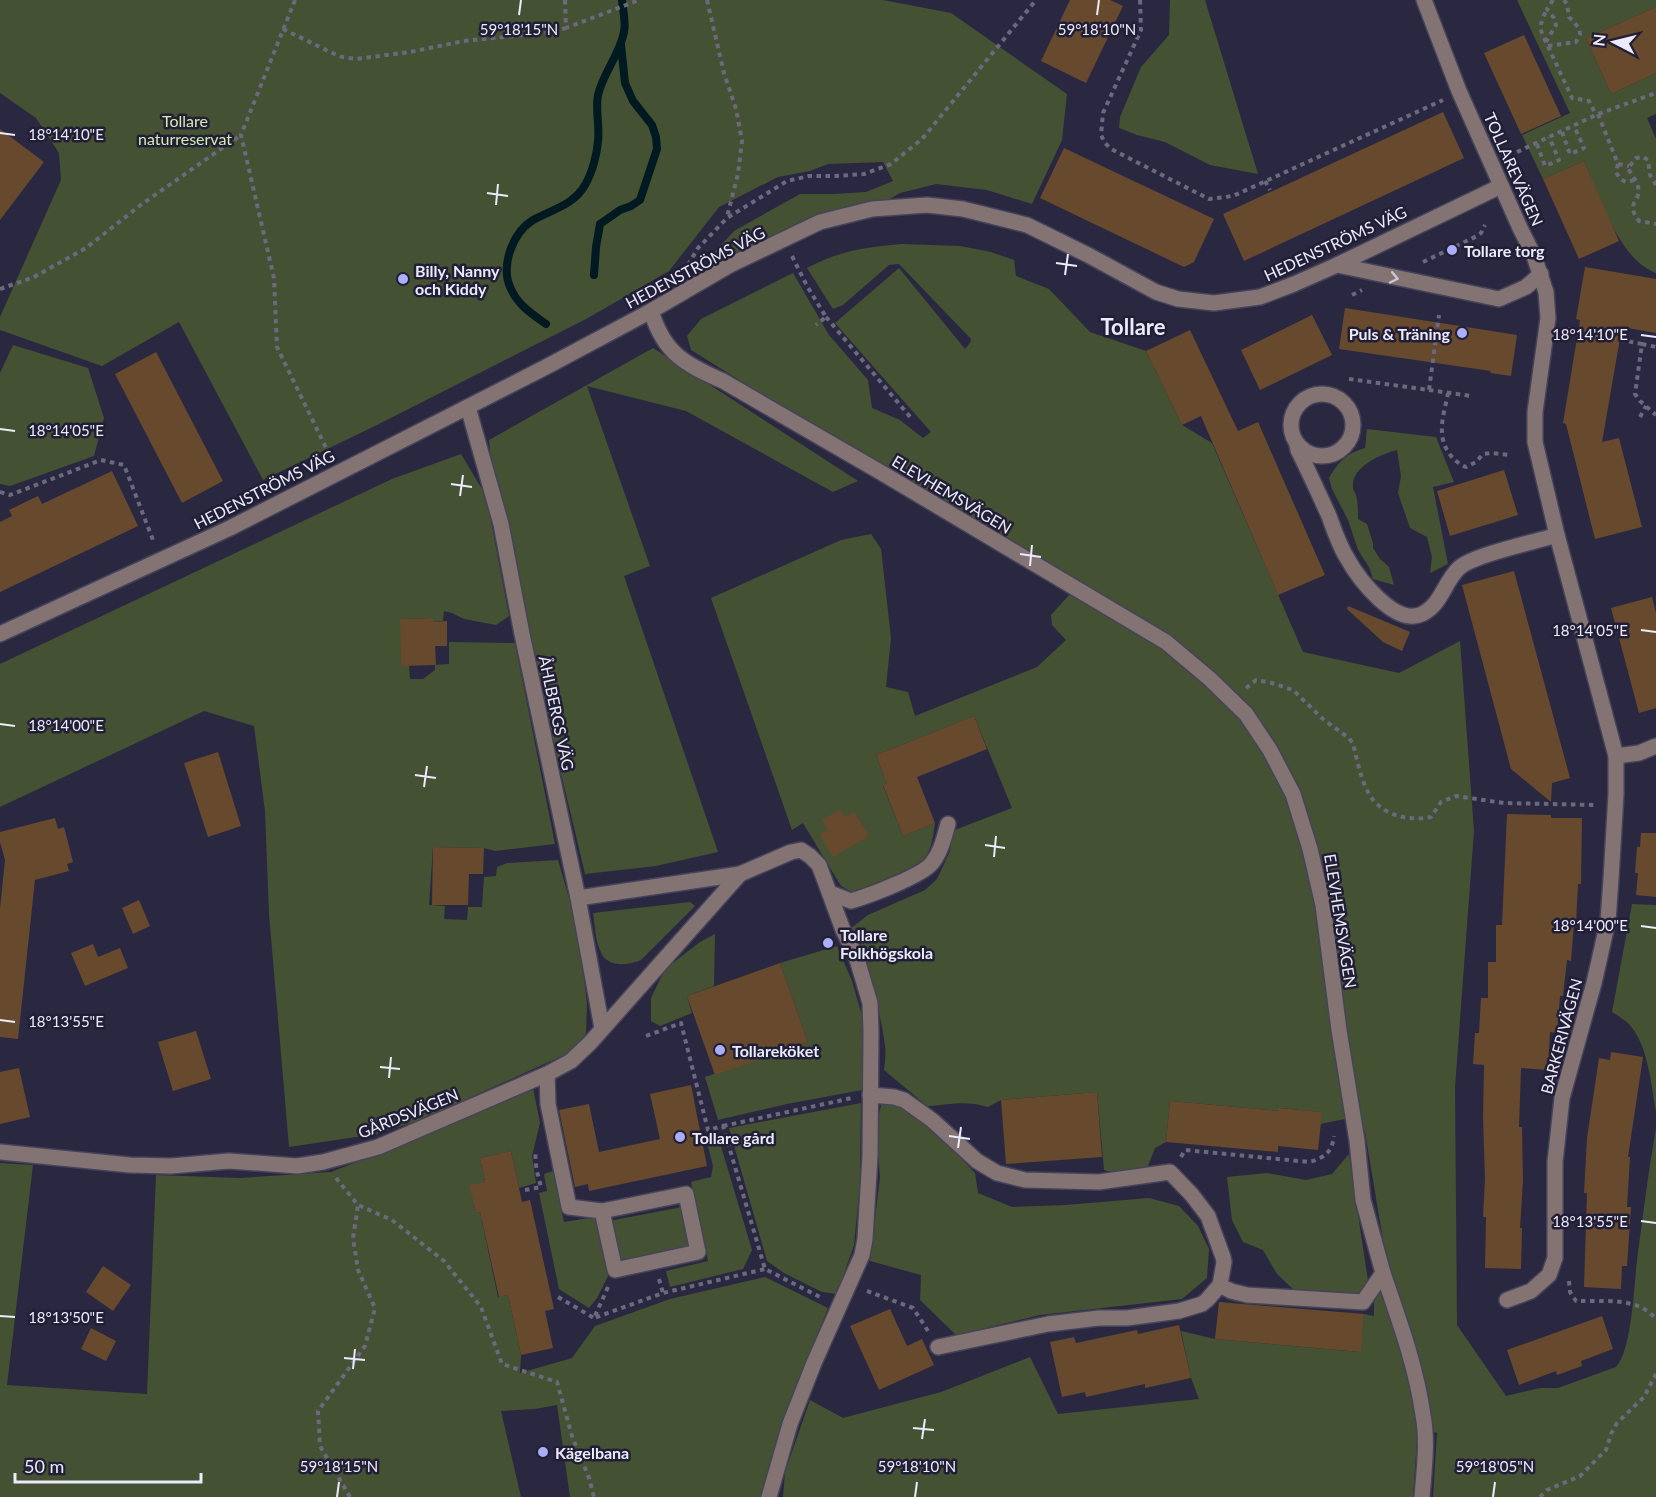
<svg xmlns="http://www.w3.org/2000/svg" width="1656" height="1497" viewBox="0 0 1656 1497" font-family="Lato,sans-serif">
<rect width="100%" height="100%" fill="#2a2840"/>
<g fill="#455133">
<polygon points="0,0 883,0 951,13 1067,94 1062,140 1032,204 987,190 936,184 900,193 888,200 721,266 712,255 734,231 800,194 834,194 866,192 893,181 883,162 828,164 810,171 778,177 719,207 669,271 588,318 377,425 263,480 179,322 102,366 0,330 0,317 61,180 59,153 36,118 0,93"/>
<polygon points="1170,0 1205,0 1258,174 1210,165 1165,142 1137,135 1119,128 1120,117 1141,67 1169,35"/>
<path d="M1517,0H1656V7L1586,38L1611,94L1656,73V114L1647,118L1656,139V273C1619,260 1599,195 1584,161L1543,179L1522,135L1570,113Z"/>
<path d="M902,244L960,246L991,252L1014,260L1016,276L1049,289L1090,332L1146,351L1182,425L1212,443L1303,652L1399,673L1460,641L1474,831L1455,1087L1457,1325L1506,1396L1540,1388H1558L1616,1367C1632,1350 1634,1285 1637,1260C1643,1216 1648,1172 1656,1128V1497H1433L1437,1433L1418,1427L1413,1497H783L785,1472L810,1400L843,1418L941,1392L1030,1357L1058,1414L1199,1399L1191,1378L1181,1331L1215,1339L1360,1352L1364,1314L1374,1316V1302L1388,1270L1365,1132L1346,1097L1345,1119L1320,1124L1321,1112L1280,1108L1279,1111L1170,1101L1166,1142L1155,1148L1148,1166C1132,1172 1121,1176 1104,1170L1097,1092L1001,1100L988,1107C963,1100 951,1105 927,1106L884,1070C885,1062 886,1054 885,1046C880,1006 866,965 851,928L868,915L925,890L937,879L950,851L952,831L1012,808L974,716L876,755L887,784L883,786L903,836L935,823C933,836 932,850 923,860C916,868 866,887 852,892L841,886L803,823L792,830L711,598L841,540L871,534L881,549L891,638L886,687L908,692L915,716L1037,667L1066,640L1052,625L1051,615L1079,584L1000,533L829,436L691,350L687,336L701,319L793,273L829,335L868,380L872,408L900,420L923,438L931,432L835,323L899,268L965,349L970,343L971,339L899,264L889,265L843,305L833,309L807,268C838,251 867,247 902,244Z"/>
<polygon points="13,345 88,368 104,418 94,456 10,486 0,484 0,373"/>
<path d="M653,348L858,481L833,492L686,411L587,386L650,566L624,576L718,852L656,866L585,874C558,757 526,638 506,519C502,493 490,467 489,440Z"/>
<path d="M1367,429L1436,437L1454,482L1433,487L1448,564L1430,573L1432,557L1427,537L1410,528L1398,493L1401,476L1397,450C1381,454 1351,467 1353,487C1353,492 1355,491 1356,495C1358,502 1358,512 1358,519L1367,524L1373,543V548L1380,559L1389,567L1394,585L1373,579L1369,567L1358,550L1348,520L1332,489L1329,478C1338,462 1347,453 1365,448Z"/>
<polygon points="461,454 482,489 490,516 509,616 496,625 464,619 452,613 444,611 443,621 433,622 433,618 401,619 401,665 409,665 410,679 423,679 435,670 435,665 449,664 449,642 515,643 555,844 495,851 484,848 433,847 429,905 445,906 444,919 467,920 468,907 482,907 484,877 496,876 497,867 507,863 558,860 571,905 584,977 587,1004 586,1034 573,1051 421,1120 376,1134 289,1147 269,914 265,811 254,726 204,711 0,807 0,664 392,479"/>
<path d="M690,902L695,906L641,960C627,966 606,968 600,950C595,939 595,924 593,913Z"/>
<path d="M1632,904L1656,905V1112C1651,1084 1648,1043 1628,1023C1623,1019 1617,1015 1612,1012Z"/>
<polygon points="715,934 714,986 687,996 692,1013 660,1026 651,1021 651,998 665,969 700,942"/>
<polygon points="837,946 852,981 866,1029 862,1090 787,1104 718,1120 705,1077 808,1042 780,963"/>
<polygon points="533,1088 540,1123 532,1156 536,1183 519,1188 511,1151 480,1158 485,1182 470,1186 476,1213 480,1212 498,1297 508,1295 521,1355 520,1373 572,1358 595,1326 670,1299 765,1277 828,1308 783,1421 763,1497 570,1497 557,1405 535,1409 501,1411 521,1497 0,1497 0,1163 33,1165 7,1385 147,1394 156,1175 239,1178 331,1172 423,1136"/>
<polygon points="882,1102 909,1109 956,1153 975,1173 978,1193 1012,1207 1066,1205 1149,1198 1179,1206 1198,1226 1209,1249 1207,1278 1182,1299 1040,1315 956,1335 920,1300 921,1275 870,1261 880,1177 876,1126"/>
<polygon points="861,1103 860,1184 854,1245 837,1294 822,1292 784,1273 767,1261 729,1128"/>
<polygon points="720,1143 752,1250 743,1269 670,1287 666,1271 708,1261 691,1182 711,1177 713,1166 708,1146"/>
<polygon points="1349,1154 1368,1281 1360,1295 1295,1291 1277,1274 1263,1250 1243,1242 1232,1220 1227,1177 1267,1173 1306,1180 1332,1174"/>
<polygon points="553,1171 564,1222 589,1218 596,1219 608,1276 597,1298 589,1308 559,1289 539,1193 547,1191 544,1174"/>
<polygon points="682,1207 689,1248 618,1263 609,1221"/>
</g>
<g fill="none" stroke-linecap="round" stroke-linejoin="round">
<g stroke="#011a21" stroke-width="8">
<polyline points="594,275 596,247 600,224 620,210 631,206 640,200 657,149 656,137 652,125 633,101 625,83 621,45"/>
<path d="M546,324C532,314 518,305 511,289C500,267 512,233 533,220C551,210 574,205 585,185C592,173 597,155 598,141C600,126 595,110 598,95C603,73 620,54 624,32C626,22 623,10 622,0"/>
</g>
</g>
<g fill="#67492e">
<polygon points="1070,0 1110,0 1123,6 1086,83 1041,61"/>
<polygon points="1656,7 1656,73 1611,94 1586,38"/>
<polygon points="1524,35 1561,116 1521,134 1484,53"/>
<polygon points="1443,112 1464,158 1244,261 1223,214"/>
<polygon points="0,129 44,162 0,220"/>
<polygon points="1064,148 1214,219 1194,262 1184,267 1040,198"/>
<polygon points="1584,161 1619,241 1579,259 1543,179"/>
<polygon points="1585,267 1656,279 1656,333 1622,327 1602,442 1619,438 1642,527 1595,539 1566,424 1563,423 1580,320 1576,319"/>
<polygon points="1345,308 1517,335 1511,376 1490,373 1491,371 1339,349"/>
<polygon points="1312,315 1332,355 1260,390 1241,350"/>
<polygon points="1190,330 1238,431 1258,422 1325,575 1278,595 1201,416 1182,425 1146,351"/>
<polygon points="156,352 223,481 182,503 115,374"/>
<polygon points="1504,470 1518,515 1450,536 1437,491"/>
<polygon points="112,471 138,526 0,592 0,522 12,516 9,510 38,496 42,504"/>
<polygon points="1514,571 1570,778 1552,783 1551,802 1511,769 1462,585"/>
<polygon points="1652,597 1656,613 1656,708 1639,713 1611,608"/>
<polygon points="1348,606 1410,632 1402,651 1383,642 1347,609"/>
<polygon points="433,618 433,622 447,621 447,646 435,646 436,665 401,666 400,619"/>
<polygon points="974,716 987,749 917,777 935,823 903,836 883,785 887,784 876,755"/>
<polygon points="218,752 241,826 208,837 184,763"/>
<polygon points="840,810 845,817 854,812 869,836 833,857 819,834 828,830 822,820"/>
<polygon points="1507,814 1551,815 1551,818 1582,818 1581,884 1578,884 1576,923 1574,923 1571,961 1567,960 1563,996 1560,996 1557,1033 1550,1032 1548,1070 1521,1068 1519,1127 1522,1127 1523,1181 1520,1228 1522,1228 1521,1269 1485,1268 1486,1217 1483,1217 1485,1179 1483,1118 1484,1065 1473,1064 1475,1033 1479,1033 1481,998 1488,998 1488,962 1496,962 1496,925 1502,925"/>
<polygon points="55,818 58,829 64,827 73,862 67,864 69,871 35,880 18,1039 0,1037 0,909 5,860 0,842 0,832"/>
<polygon points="1641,833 1656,833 1656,897 1636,895 1638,873 1635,873 1637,847 1640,847"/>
<polygon points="433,847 484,848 483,874 469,874 468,905 432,905"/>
<polygon points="139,900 150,926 133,934 122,908"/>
<polygon points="93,944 98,957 120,948 128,968 85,986 71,953"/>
<polygon points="780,963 808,1042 715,1075 687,996"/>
<polygon points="196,1031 211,1079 173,1091 158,1042"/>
<polygon points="1611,1052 1643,1057 1628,1157 1630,1157 1627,1207 1631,1207 1627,1266 1622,1266 1621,1289 1584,1287 1587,1193 1584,1193 1587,1138 1599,1058 1610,1060"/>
<polygon points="19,1068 30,1117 0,1124 0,1072"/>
<polygon points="691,1085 707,1166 589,1191 588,1184 575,1187 559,1110 589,1104 599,1152 660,1139 650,1094"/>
<polygon points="1097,1092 1102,1157 1006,1164 1001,1100"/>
<polygon points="1170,1101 1279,1111 1279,1108 1322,1112 1318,1150 1278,1146 1278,1152 1166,1142"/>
<polygon points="511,1151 522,1202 530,1200 554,1309 545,1311 553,1348 521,1355 508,1295 499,1297 480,1212 476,1213 469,1185 485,1182 480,1158"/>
<polygon points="103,1266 131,1285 113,1311 86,1292"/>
<polygon points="1219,1302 1364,1314 1361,1352 1215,1339"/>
<polygon points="890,1309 907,1346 922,1339 934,1365 879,1390 850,1326"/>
<polygon points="1602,1316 1613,1349 1581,1361 1582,1366 1557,1375 1556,1371 1519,1385 1507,1350"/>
<polygon points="1179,1325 1191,1378 1145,1388 1145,1384 1086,1397 1085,1392 1062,1397 1050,1342 1074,1337 1076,1343 1137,1330 1138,1334"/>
<polygon points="91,1328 116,1341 106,1361 81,1349"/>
</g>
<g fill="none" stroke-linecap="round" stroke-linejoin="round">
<defs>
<g id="minor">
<polyline points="1424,0 1459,91 1520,228 1534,256 1546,292 1548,318 1535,412 1535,442 1557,535 1616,756 1616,794 1611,879 1608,921 1594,983 1562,1098 1555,1162 1555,1258 1549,1275 1531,1291 1507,1300"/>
<polyline points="1337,265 1499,299 1526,287 1541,274"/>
<path d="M651,311C664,353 684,364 723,381L882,473L1166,642L1210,679L1246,714L1270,750L1293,794L1310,849L1323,905L1339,1030L1357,1141L1363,1200L1383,1273L1363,1302L1247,1295L1231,1291L1220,1285L1224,1262L1223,1257L1208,1216L1192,1195L1170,1172L1099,1182L1025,1180L997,1173L977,1161L932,1120L904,1100L894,1097L870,1095"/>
<circle cx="1322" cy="425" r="31"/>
<polyline points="468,407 501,524 522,634 578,898 602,1028"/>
<path d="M1297,445L1298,450C1309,472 1319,494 1329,516C1334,530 1339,545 1347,558C1358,578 1395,627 1422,614C1441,605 1444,583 1458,569C1471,555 1536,542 1557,535"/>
<polyline points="0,634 230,528 544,368 651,311 730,265 820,222 872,209 927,205 963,209 1027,225 1088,255 1156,292 1178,299 1214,303 1260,297 1294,284 1337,265 1501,186"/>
<polyline points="1616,756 1639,753 1656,746"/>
<path d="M830,893L851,901C868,896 922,876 932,863C941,852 944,838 948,824"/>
<polyline points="578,898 740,874 791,852 801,850 810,856 819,865 843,930 856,956 870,1003 871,1031 870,1156 865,1239 862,1255 814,1363 790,1424 769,1497"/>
<polyline points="547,1074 548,1104 569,1207 602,1211 686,1194 698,1252 615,1270 602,1211"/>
<polyline points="0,1152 130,1165 171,1166 229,1161 297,1166 323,1162 378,1147 547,1074 571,1061 590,1043 740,874"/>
<path d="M1383,1273C1399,1320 1416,1366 1423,1415C1428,1442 1424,1470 1422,1497"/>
<polyline points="938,1347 1048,1324 1099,1318 1127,1318 1179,1311 1202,1304 1207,1300 1220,1285"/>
</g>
</defs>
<use href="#minor" stroke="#45435a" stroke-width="18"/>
<g stroke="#6a697e" stroke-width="4" stroke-dasharray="4.5 4.5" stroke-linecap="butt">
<polyline points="295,0 241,135 274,278 277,347 330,456"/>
<polyline points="565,0 566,28 639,0"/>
<polyline points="707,0 724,73 736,109 742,141 738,174 727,217"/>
<polyline points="1140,0 1141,30 1103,113 1101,135 1105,143 1111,149 1209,199 1233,196 1443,100"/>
<polyline points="1553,0 1547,9 1554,18 1556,25 1546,42 1572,98 1589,101 1596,115"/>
<polyline points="283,29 330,52 342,57 356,59 410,52 464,41 553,32 566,28"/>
<path d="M1546,42C1538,27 1540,24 1547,9"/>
<polyline points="1548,46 1576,42 1580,34 1579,28 1569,17 1567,4 1564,0"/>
<polyline points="1598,114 1618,164 1629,166"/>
<polyline points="1562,132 1570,154 1584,148 1574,126"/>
<polyline points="1537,144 1545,166 1559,160 1549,137"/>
<polyline points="1517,152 1598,114 1656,93"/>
<polyline points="1618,164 1616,172 1620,179 1626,182 1635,180"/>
<polyline points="1265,181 1270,190"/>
<path d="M1656,185L1650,175L1648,160L1643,157L1636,158L1628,168C1631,175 1637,180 1638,187C1642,202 1624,202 1639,221L1656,224"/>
<polyline points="792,256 807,286 826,317 816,325"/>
<polyline points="1423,262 1477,236 1481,233 1485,225"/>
<polyline points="688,265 698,248 727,218 787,181 809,176 836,176 864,174 891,164 922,139 1036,0"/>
<polyline points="0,289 34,277 86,248 142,204 241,135"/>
<polyline points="1352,295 1362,290"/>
<polyline points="826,317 911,418"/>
<polyline points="1567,329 1642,344 1635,394 1640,401 1656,415"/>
<polyline points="1642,344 1656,347"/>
<polyline points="1349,379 1429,390 1439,315"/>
<polyline points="1429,390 1471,396"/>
<path d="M1448,393C1446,405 1441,420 1442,432C1442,447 1453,462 1466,467L1476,462L1483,454L1491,453L1510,455"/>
<polyline points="1640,417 1646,406"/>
<polyline points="0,492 10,495 101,460 124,465 153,540"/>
<path d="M1246,688L1256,680L1272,683L1293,690L1324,720L1349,738L1353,744C1357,759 1360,776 1367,790C1378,814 1406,822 1431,817L1441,802L1456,796L1504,803L1596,805"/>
<polyline points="646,1036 681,1023 708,1130 723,1126 765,1269 822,1298"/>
<polyline points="723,1126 852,1098"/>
<path d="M1181,1157L1185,1150L1309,1162C1325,1158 1332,1152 1334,1136"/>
<polyline points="336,1178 358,1205 392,1220 444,1261 481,1307 502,1364 557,1382 572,1436 589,1478 594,1497"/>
<path d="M525,1190L541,1187C538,1175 534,1163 536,1151"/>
<polyline points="659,1279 663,1293"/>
<path d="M1569,1281L1570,1292L1576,1301C1603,1302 1637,1296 1656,1319"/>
<polyline points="608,1287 594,1318 663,1293 765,1269"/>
<polyline points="867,1291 913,1308 928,1331"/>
<polyline points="558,1297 594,1318"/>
<polyline points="350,1497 320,1446 318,1411 365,1346 375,1308 358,1270 353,1238 358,1205"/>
<polyline points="1540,1497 1547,1490 1580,1476 1606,1450 1611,1434 1617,1423 1644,1397 1656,1374"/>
</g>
<use href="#minor" stroke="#837372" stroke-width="15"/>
</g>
<defs><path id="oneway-chevron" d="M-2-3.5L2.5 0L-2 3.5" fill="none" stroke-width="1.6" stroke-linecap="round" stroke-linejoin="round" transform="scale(1.5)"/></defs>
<use stroke="#ccc7d3" href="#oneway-chevron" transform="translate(1394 278) rotate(12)"/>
<path fill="none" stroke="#ecebfc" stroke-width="2" d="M519,15L521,0M1097,15L1099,0M0,133L15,135M487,193L508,196M496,205L498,184M1056,263L1077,266M1065,275L1068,254M1641,335L1656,337M0,429L15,431M451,484L472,487M460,496L463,475M1020,554L1041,557M1030,566L1032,545M1641,630L1656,632M0,724L15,726M415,775L436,778M424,787L427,766M985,845L1005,848M994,857L996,836M1641,926L1656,928M0,1020L15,1022M380,1067L400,1069M389,1078L391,1057M949,1136L970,1139M958,1148L961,1127M1641,1221L1656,1223M0,1316L15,1317M344,1358L365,1360M353,1369L355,1349M913,1428L934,1430M922,1439L925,1419M337,1497L339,1482M915,1497L917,1482M1493,1497L1495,1482"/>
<g fill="#abaffb" stroke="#211e36" stroke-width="2">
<circle cx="1452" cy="250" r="6"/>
<circle cx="403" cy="279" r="6"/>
<circle cx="1462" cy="333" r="6"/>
<circle cx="828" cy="943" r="6"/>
<circle cx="720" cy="1050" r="6"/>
<circle cx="680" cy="1137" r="6"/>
<circle cx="543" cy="1452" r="6"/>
</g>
<g text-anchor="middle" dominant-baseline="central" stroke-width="5" stroke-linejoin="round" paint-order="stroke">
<g font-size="16" fill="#d3edad" stroke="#211e36">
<text x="185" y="120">Tollare<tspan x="185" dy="18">naturreservat</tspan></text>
</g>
<g font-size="16" fill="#ecebfc" stroke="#211e36">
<text transform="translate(1514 169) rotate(66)">TOLLAREVÄGEN</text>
<text transform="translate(1335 243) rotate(-25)">HEDENSTRÖMS VÄG</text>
<text transform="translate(695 267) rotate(-28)">HEDENSTRÖMS VÄG</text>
<text transform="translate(264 489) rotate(-27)">HEDENSTRÖMS VÄG</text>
<text transform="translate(952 494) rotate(31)">ELEVHEMSVÄGEN</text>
<text transform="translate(557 713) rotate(78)">ÅHLBERGS VÄG</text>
<text transform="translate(1341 921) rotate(81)">ELEVHEMSVÄGEN</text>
<text transform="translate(1561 1036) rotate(-75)">BARKERIVÄGEN</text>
<text transform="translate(408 1113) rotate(-22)">GÅRDSVÄGEN</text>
</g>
<g font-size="16" font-weight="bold" fill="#ecebfc" stroke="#211e36" text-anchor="start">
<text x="1464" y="250">Tollare torg</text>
<text x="415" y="270">Billy, Nanny<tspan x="415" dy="18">och Kiddy</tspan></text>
<text x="1450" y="333" text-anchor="end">Puls &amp; Träning</text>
<text x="840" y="934">Tollare<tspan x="840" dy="18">Folkhögskola</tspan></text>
<text x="732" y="1050">Tollareköket</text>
<text x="692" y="1137">Tollare gård</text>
<text x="555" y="1452">Kägelbana</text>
</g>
<g font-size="22" font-weight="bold" fill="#ecebfc" stroke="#211e36">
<text x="1133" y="326">Tollare</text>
</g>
</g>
<g font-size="15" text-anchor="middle" fill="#ecebfc" stroke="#211e36" stroke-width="5" stroke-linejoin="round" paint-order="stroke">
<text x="519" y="35">59°18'15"N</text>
<text x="1097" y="35">59°18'10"N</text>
<text x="66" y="140">18°14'10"E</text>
<text x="1590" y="340">18°14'10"E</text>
<text x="66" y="436">18°14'05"E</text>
<text x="1590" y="636">18°14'05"E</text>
<text x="66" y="731">18°14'00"E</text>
<text x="1590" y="931">18°14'00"E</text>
<text x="66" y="1027">18°13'55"E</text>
<text x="1590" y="1227">18°13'55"E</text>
<text x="66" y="1323">18°13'50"E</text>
<text x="339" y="1472">59°18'15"N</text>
<text x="917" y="1472">59°18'10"N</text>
<text x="1495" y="1472">59°18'05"N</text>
</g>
<g transform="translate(1614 42) rotate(277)" stroke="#211e36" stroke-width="4.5" paint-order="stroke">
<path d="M0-4.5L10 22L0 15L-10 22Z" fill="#ecebfc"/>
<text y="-9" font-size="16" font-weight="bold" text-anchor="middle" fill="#ecebfc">N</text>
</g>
<path d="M15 1473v9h186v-9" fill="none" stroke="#ecebfc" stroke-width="3"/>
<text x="24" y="1473" font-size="18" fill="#ecebfc" stroke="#211e36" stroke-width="4.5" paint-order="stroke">50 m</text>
</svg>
